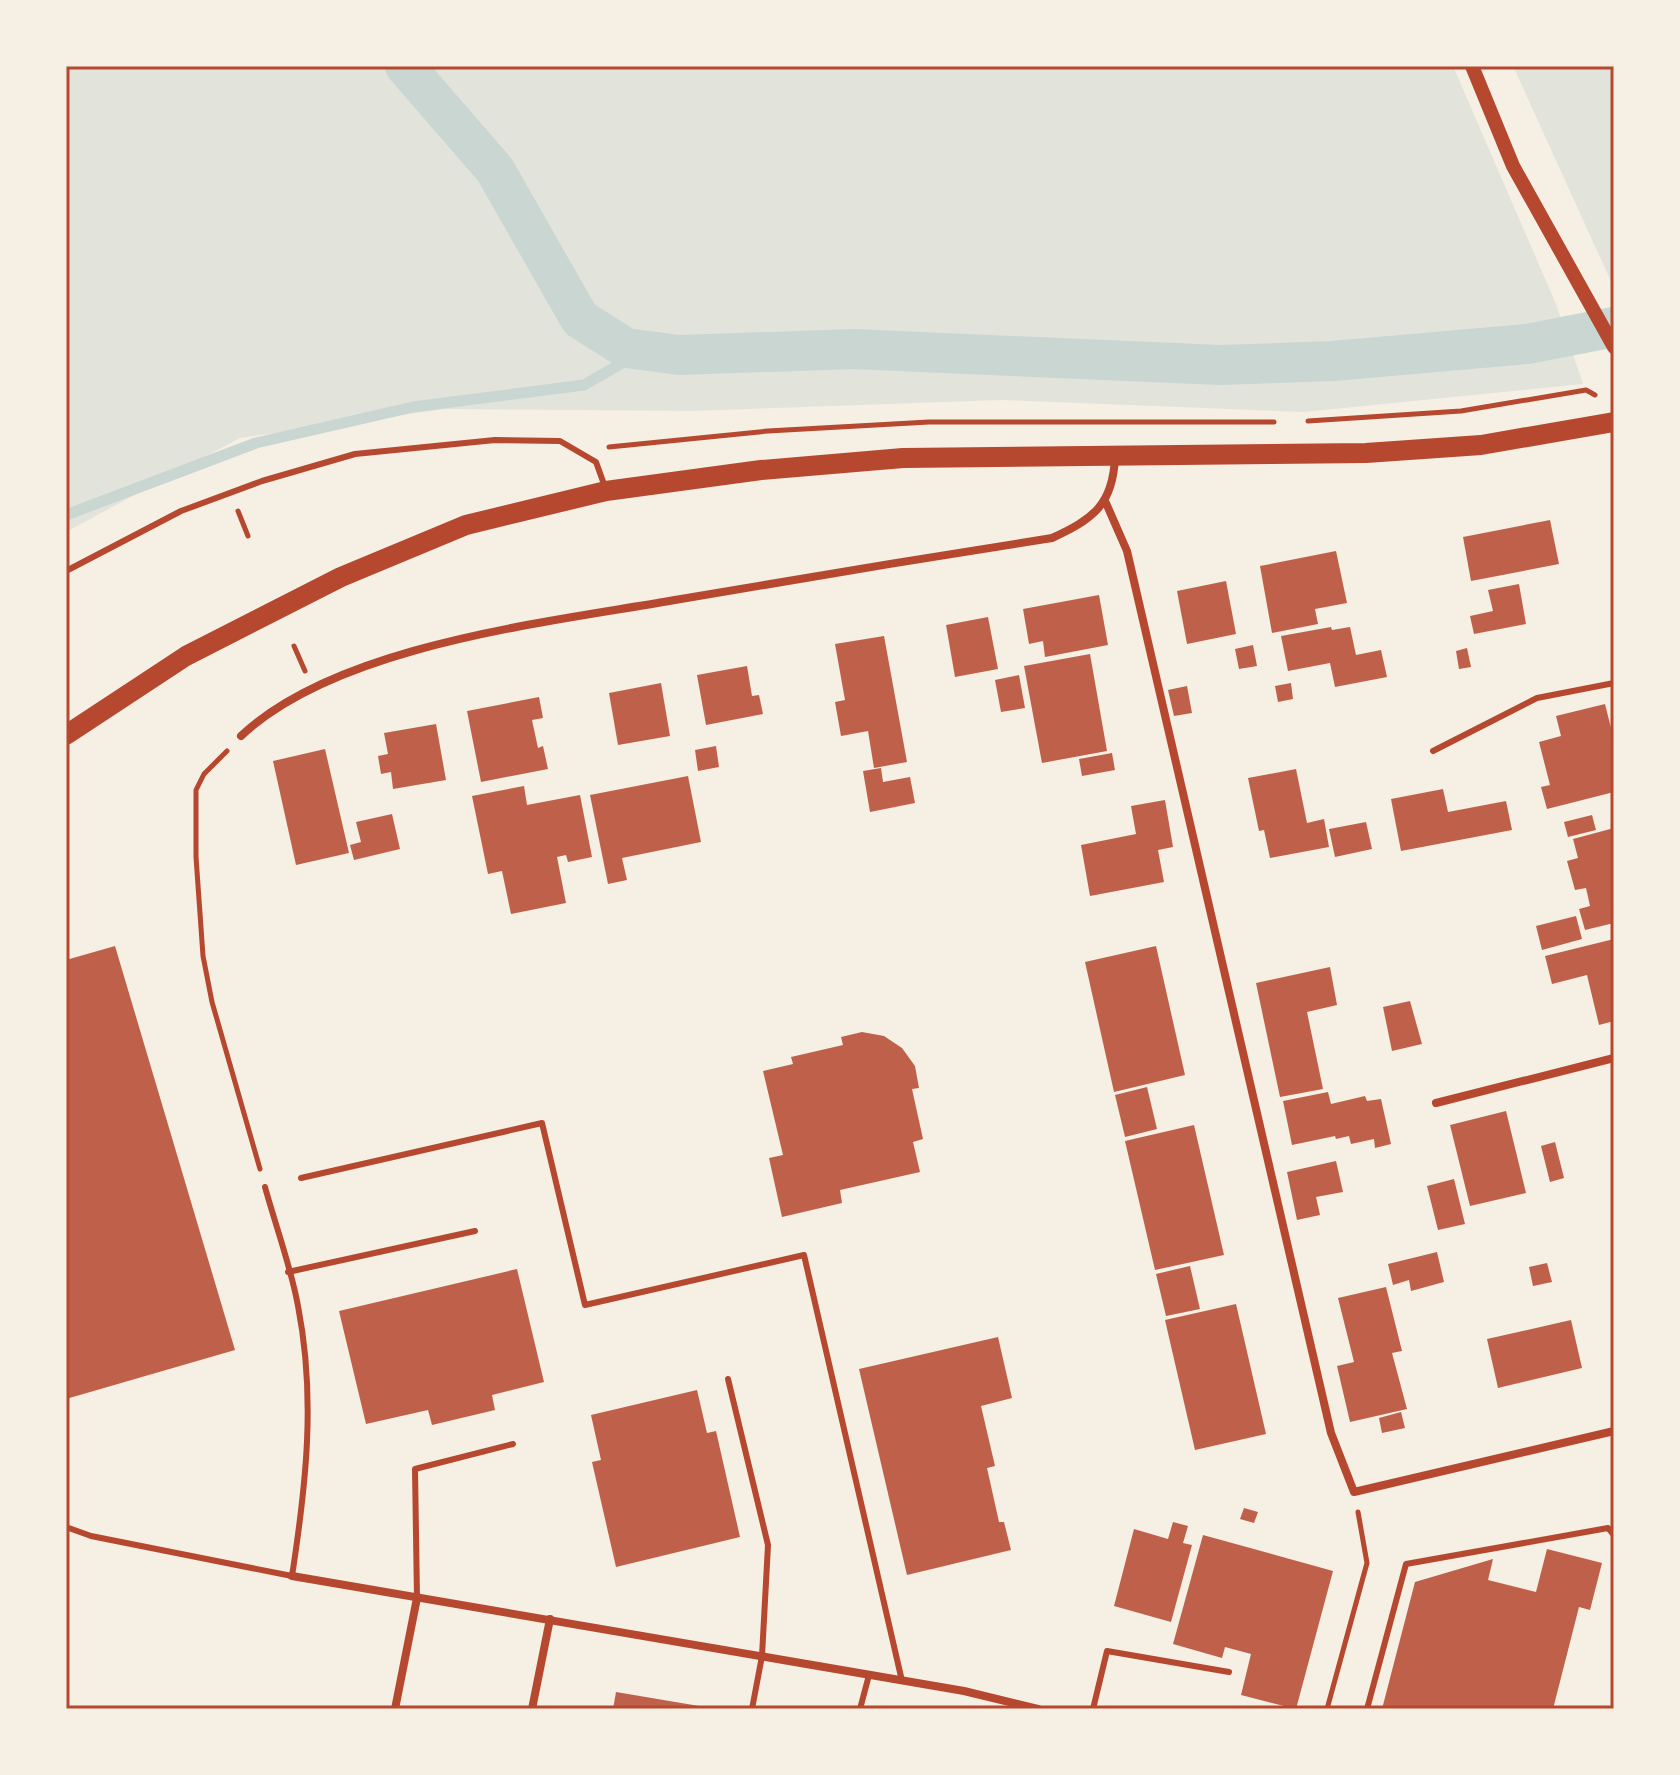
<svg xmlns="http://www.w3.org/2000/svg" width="1680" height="1775" viewBox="0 0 1680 1775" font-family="'Times New Roman',serif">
<rect width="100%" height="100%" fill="#f6efe4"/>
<g fill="#e2e4dc">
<polygon points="66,66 1453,66 1556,304 1583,384 1304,412 1001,400 694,411 444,409 240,438 66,532"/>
<polygon points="1513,66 1614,66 1614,288"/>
</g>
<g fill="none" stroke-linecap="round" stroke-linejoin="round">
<polyline stroke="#c9d6d2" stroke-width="11" points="66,515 256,443 413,407 584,385 643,351"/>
<polyline stroke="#c9d6d2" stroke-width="40" points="405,66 495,170 580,319 626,348 679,355 853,349 1220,365 1333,361 1527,344 1614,327"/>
</g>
<g fill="#bf614a">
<polygon points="1550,520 1559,564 1471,581 1463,537"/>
<polygon points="1336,551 1347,603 1315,609 1318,624 1272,633 1260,566"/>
<polygon points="1226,581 1236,634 1187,644 1177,591"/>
<polygon points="1519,584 1526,624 1474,634 1470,616 1493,611 1488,590"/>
<polygon points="1099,595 1108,645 1045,657 1043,641 1029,644 1023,609"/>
<polygon points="988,617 998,669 955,677 946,625"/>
<polygon points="1331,627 1332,630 1350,627 1356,655 1381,650 1387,677 1335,687 1330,663 1288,671 1281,636"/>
<polygon points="884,636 907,762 874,768 868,731 841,736 835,702 845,700 835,644"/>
<polygon points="1253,645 1257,666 1239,669 1235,649"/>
<polygon points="1467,648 1471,667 1459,669 1456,651"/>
<polygon points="1090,654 1107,751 1042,763 1024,666"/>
<polygon points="747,666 752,696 759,695 763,714 706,725 697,675"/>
<polygon points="1019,675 1025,708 1001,712 995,680"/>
<polygon points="661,683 670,736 618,745 609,693"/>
<polygon points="1291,683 1293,699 1278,702 1275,686"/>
<polygon points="1187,686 1192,713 1174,716 1168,690"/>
<polygon points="539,697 543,718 532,720 538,748 543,746 548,769 481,782 467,711"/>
<polygon points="1605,704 1614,740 1614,792 1547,809 1541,787 1550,785 1539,742 1561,736 1556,716"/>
<polygon points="436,724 446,780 393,789 391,772 381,774 378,756 388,754 384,733"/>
<polygon points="716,746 719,767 698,771 695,750"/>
<polygon points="325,749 349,853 296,865 273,761"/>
<polygon points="1112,753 1115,770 1082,776 1079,759"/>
<polygon points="881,768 883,782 910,777 915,803 870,812 863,771"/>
<polygon points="1296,769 1307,823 1324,819 1329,847 1270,858 1264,830 1259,831 1248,778"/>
<polygon points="688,776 701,842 622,858 627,880 608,884 590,795"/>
<polygon points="524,786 527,805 580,795 592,857 568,862 566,855 557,857 566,903 511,914 502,871 488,874 472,796"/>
<polygon points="1443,789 1448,812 1506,801 1512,830 1401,851 1391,799"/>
<polygon points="1165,800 1173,847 1158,850 1164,882 1090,896 1081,845 1136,834 1131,806"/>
<polygon points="392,814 400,849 354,860 350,845 361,842 356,822"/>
<polygon points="1592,815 1596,830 1568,837 1564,822"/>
<polygon points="1366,822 1372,849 1335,857 1329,829"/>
<polygon points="1614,828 1614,923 1585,930 1579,909 1590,906 1586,888 1575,890 1567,861 1578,858 1573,839"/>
<polygon points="1576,916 1582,939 1542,950 1536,926"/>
<polygon points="1614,939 1614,1021 1599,1025 1587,975 1552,984 1545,956"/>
<polygon points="115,946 235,1350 66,1399 66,960"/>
<polygon points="1156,946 1185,1075 1114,1092 1085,962"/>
<polygon points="1330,967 1337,1005 1307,1012 1323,1089 1280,1097 1256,983"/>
<polygon points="1410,1001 1422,1044 1392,1051 1383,1007"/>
<polygon points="862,1032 884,1036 902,1048 915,1066 919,1088 912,1089 923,1139 913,1142 920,1172 840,1190 842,1203 782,1217 769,1158 783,1155 763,1071 793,1064 791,1057 843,1045 841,1037"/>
<polygon points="1147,1087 1157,1129 1125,1137 1115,1095"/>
<polygon points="1328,1092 1331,1104 1365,1096 1367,1101 1381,1099 1391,1144 1375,1148 1374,1139 1351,1144 1349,1136 1336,1139 1335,1136 1292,1145 1283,1101"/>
<polygon points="1506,1111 1526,1193 1470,1206 1450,1125"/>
<polygon points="1194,1125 1224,1255 1155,1270 1125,1141"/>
<polygon points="1555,1142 1564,1178 1550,1182 1541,1146"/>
<polygon points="1336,1161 1343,1192 1316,1197 1320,1215 1297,1220 1287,1172"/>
<polygon points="1454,1179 1465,1224 1438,1230 1427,1186"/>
<polygon points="1437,1252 1444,1282 1411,1291 1409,1280 1393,1285 1388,1264"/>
<polygon points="1547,1263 1552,1282 1533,1286 1529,1267"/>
<polygon points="1190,1266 1200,1309 1166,1316 1156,1274"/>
<polygon points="517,1269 544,1382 492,1395 495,1410 432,1425 428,1410 366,1424 339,1311"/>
<polygon points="1386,1287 1402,1351 1392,1353 1407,1409 1350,1422 1337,1366 1354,1362 1338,1298"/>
<polygon points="1236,1304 1266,1434 1195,1450 1165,1320"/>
<polygon points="1571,1320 1582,1368 1498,1388 1487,1339"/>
<polygon points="998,1337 1012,1398 981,1406 995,1466 987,1468 999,1522 1004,1522 1011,1550 907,1575 859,1369"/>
<polygon points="697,1390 707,1433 716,1431 740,1537 616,1567 592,1462 601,1460 591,1415"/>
<polygon points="1401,1412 1405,1428 1382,1433 1379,1418"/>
<polygon points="1244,1508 1258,1512 1254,1523 1240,1519"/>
<polygon points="1173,1522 1188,1526 1183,1543 1192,1545 1171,1622 1114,1606 1134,1529 1168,1539"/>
<polygon points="1203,1535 1333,1571 1296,1709 1241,1695 1251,1654 1225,1647 1222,1658 1173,1644"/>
<polygon points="1547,1549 1602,1563 1590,1610 1579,1607 1553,1709 1382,1709 1415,1582 1493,1559 1488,1580 1536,1592"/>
<polygon points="616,1692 705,1707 705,1709 613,1709"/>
</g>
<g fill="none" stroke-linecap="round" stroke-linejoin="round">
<g stroke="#b5482f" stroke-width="5">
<polyline points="1308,421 1461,411 1586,390 1595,395"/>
<polyline points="609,447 768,431 929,422 1274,422"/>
<polyline points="238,511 248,536"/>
<polyline points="294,646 305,671"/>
<polyline points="227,751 204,774 196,790 196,857 203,956 212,1002 260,1169"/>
<polyline points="1327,1709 1367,1563 1358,1512"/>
</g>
<g stroke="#b5482f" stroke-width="6">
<polyline points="66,571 181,511 262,481 355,454 495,440 560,441 596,462 605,487"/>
<polyline points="1433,751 1537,698 1614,683"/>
<polyline points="301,1178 542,1123 585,1305 804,1255 902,1681"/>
<polyline points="288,1272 475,1231"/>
<polyline points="728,1379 768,1545 762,1656 752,1709"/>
<path d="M66,1527L91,1536L292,1576C306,1485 316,1398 298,1306C291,1267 276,1227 265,1187"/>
<polyline points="417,1598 415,1469 513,1444"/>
<polyline points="860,1709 869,1675"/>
<polyline points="1093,1709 1107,1651 1229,1672"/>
<polyline points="1367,1709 1406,1564 1608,1528 1614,1535"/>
</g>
<g stroke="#b5482f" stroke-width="8">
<polyline points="1106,503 1127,551 1331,1433 1354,1492 1614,1431"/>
<path d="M241,736C336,646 542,623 669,601C797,579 924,558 1052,538C1093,519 1113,505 1115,457"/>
<polyline points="1436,1103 1614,1058"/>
<polyline points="292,1576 964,1691 1038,1709"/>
<polyline points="395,1709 417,1598"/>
<polyline points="532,1709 550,1619"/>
</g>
<polyline stroke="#b5482f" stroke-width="14" points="1472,66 1513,166 1614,347"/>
<polyline stroke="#b5482f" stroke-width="20" points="66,735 186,656 341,577 466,525 606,491 761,470 903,458 1366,453 1481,445 1614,422"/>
</g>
<rect width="1680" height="1775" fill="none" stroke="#f6efe4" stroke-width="136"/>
<rect x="68" y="68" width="1544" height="1639" fill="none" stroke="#b5482f" stroke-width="3"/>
</svg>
